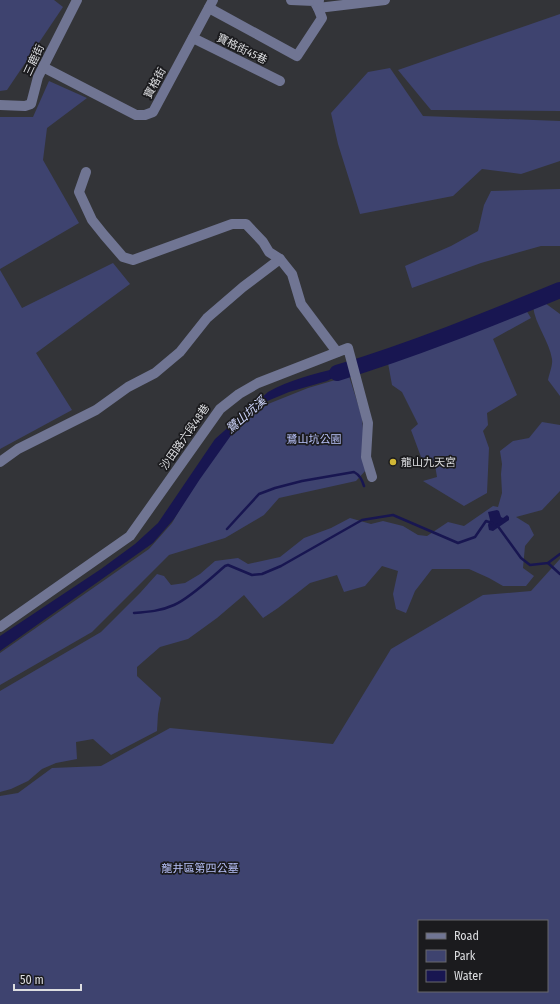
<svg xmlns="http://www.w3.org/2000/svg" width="560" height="1004" viewBox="0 0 560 1004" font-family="'Fira Sans Condensed','Noto Sans TC',sans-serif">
<rect width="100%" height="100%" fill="#333438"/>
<g fill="#3e436f" fill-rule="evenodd">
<polygon points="0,0 54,0 63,7 7,90 0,91"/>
<polygon points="560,14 560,111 431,110 398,70"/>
<polygon points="390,68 423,116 560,121 560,161 521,174 482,169 453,196 360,214 338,144 331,113 368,72"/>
<polygon points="49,81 87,98 47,128 43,160 79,223 0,269 0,117 33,117"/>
<polygon points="560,189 560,246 541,246 481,263 412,288 405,266 451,246 478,231 484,205 491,191"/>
<polygon points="113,263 130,284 36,353 72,410 0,449 0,270 22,308"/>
<path d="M545,303L560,314V396L548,380C549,374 553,365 552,359C549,340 535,325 533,306Z"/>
<polygon points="526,310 531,318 493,339 517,395 487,413 488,425 483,431 489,448 487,493 464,506 423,481 437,477 435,465 421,457 411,430 418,424 402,392 392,385 388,363"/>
<polygon points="349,376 362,417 366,470 356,481 279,498 264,515 225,538 169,555 92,632 0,685 0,653 149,549 172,523 197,479 225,437 268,404 308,388"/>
<polygon points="542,422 560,425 560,491 542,510 516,517 529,525 534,535 525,546 523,568 534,576 526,586 503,586 489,578 469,569 432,569 415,591 406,613 396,609 393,594 398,571 382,566 365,586 344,592 337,575 310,583 278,608 263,618 244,595 217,618 188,639 160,647 137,667 137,676 161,698 158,714 157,731 111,755 93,739 76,742 77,759 56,763 42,769 28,781 11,789 0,792 0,691 101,632 140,593 157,574 164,576 171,585 185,583 200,574 215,561 238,558 248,564 280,557 304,538 331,528 350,518 371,524 383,521 403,526 418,535 427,536 448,522 464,526 493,506 498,507 502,493 501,474 502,464 500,451 513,441 529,438"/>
<path d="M560,559V1004H0V796L18,793L52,768L101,766L170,728L333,744L391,649L483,595L531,591ZM419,921H547V991H419Z"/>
</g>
<g fill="#181651">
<path d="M338,368L350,369L327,381L289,392L265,402L232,434L200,479L174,519L153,543L0,651V636L101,569L135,544L158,523L215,439L268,392C289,380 314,374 338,368Z"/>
<polygon points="497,510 499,511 501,517 503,518 507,515 509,517 509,520 493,531 489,530 488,525 490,520 488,512"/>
</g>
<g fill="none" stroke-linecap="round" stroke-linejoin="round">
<g stroke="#181651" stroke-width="2.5">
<polyline points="497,525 521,558 530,565 548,563 560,554"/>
<path d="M227,529L259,494L275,488L302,481L354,472C360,475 362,480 364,486"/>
<polyline points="548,563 560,574"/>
<path d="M134,613C148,612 161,611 174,605C190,598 211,578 225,566L228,565L252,575L262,574L281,566L362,520L393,515L458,543L475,537L486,521L492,523"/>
</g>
<path stroke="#181651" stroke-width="16" d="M337,373C413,350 487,320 560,290"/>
<g stroke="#707593" stroke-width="10">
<polyline points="291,0 314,1 318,8 385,0"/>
<polyline points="209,8 297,56 322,18 318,8 319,0"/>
<polyline points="193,38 280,81"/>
<polyline points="43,67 136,115 145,115 153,112 213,0"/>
<polyline points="0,105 25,106 31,104 38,77 77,0"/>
<polyline points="86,172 79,192 92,220 104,235 123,257 133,260 232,224 246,224 263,242 269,252 280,259 292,274 301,304 337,352"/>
<polyline points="0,462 18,449 96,410 128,387 155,373 180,352 207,318 243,287 280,259"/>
<polyline points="0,627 130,536 220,409 239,394 258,383 348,348 368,423 366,457 372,477"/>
</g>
</g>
<circle fill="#d1b736" stroke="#1b1b1e" stroke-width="1.5" cx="393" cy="462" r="4"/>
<g text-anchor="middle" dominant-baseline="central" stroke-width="3.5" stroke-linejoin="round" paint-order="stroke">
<g font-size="11" fill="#dddee1" stroke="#1b1b1e">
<text transform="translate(242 49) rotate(26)">寶格街45巷</text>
<text transform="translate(34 60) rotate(-65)">三鹿街</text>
<text transform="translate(155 83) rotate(-62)">寶格街</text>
<text transform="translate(185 437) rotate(-55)">沙田路六段48巷</text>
</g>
<g font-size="11" fill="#b7c0f8" stroke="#1b1b1e">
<text x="314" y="439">鷺山坑公園</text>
<text x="200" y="868">龍井區第四公墓</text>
</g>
<g font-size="11" fill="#dddee1" stroke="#1b1b1e" text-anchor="start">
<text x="401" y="462">龍山九天宮</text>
</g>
<g font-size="12" font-style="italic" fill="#d0d7fd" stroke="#1b1b1e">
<text transform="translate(246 415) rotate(-41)">鷺山坑溪</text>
</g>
</g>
<rect x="418" y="920" width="130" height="72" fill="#1b1b1e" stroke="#69696c"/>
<rect x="426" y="933" width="20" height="6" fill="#707593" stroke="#69696c"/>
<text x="454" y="940" font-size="12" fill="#dddee1">Road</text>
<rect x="426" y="950" width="20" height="12" fill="#3e436f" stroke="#69696c"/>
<text x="454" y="960" font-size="12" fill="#dddee1">Park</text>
<rect x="426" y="970" width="20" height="12" fill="#181651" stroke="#69696c"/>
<text x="454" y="980" font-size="12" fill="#dddee1">Water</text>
<path d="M14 984v6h67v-6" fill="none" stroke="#dddee1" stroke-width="2"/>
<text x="20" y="984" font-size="12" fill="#dddee1" stroke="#1b1b1e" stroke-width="3" paint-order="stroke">50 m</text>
</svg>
